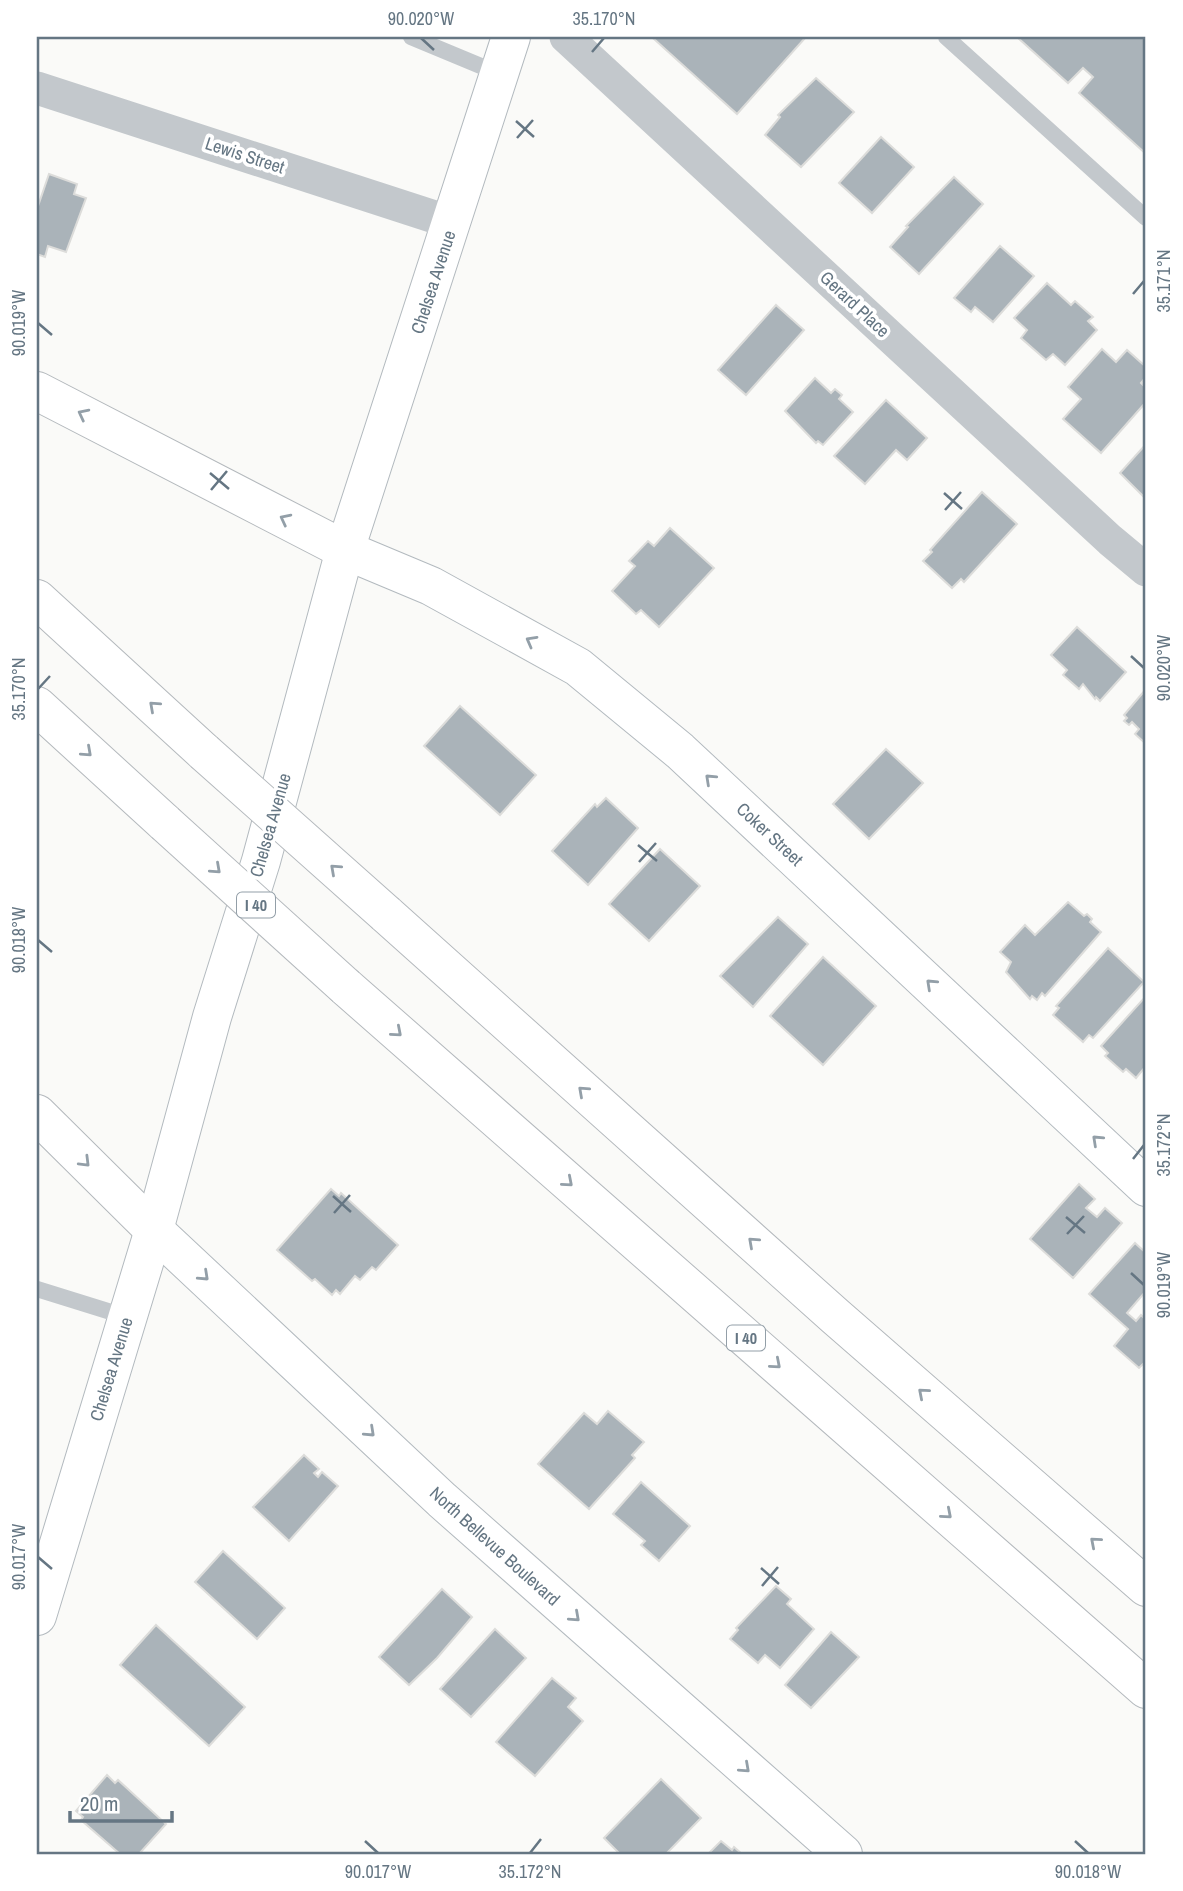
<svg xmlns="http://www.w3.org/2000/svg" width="1183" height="1891" viewBox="0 0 1183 1891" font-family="'Archivo Narrow',sans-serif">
<rect width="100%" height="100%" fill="#fafaf8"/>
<g fill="#aab3b9" stroke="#dcdcda" stroke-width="2">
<polygon points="656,37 806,37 737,114 654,39"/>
<polygon points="1017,37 1146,37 1146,154 1079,93 1093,77 1083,68 1068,83"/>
<polygon points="816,78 854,112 801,167 765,135 780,117 778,115"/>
<polygon points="881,137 914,167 872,213 839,183"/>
<polygon points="49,174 77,184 74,194 86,198 66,252 48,246 45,257 37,254 37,209"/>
<polygon points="954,177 983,204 919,274 890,247 908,227 906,226"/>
<polygon points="1000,246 1034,276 993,322 975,307 971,312 954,298"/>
<polygon points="1047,283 1071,305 1075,301 1093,317 1088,321 1097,330 1065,365 1053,354 1046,360 1021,338 1027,330 1014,318"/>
<polygon points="776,305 804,330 746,395 718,370"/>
<polygon points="1102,349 1116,362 1127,350 1146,367 1146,377 1141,383 1146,388 1146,402 1101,453 1063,419 1081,399 1068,387"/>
<polygon points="815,378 831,393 835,389 842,395 839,399 853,412 823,445 818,441 816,443 785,411"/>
<polygon points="886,400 927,438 907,460 896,450 865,484 834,456"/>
<polygon points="1146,444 1146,499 1120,473"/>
<polygon points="982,492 1017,524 964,582 961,579 952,588 923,561 932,552 930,550"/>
<polygon points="670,528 714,568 659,627 641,610 636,614 612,591 635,566 629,561 648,541 654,546"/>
<polygon points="1077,627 1126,672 1100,701 1096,697 1095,699 1083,684 1079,689 1063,675 1067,670 1051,655"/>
<polygon points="1146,689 1146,744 1135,734 1139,729 1132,722 1129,725 1124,721 1127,718 1124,715"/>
<polygon points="460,706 536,775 500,815 424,746"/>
<polygon points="886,749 923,783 869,839 833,804"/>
<polygon points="606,798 638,828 588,885 552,851 595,804 597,807"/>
<polygon points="660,849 700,886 649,941 609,904"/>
<polygon points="1068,902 1084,916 1087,914 1092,919 1090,922 1101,932 1045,996 1042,993 1037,1000 1032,996 1030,999 1006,972 1011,962 1000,952 1025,925 1035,935"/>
<polygon points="778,917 808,944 753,1007 720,976"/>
<polygon points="1108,948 1144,982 1093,1038 1089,1035 1083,1042 1053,1015 1059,1008 1056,1006"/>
<polygon points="823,957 876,1006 823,1065 770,1016"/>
<polygon points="1146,996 1146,1066 1136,1078 1126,1069 1123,1072 1105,1056 1108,1053 1101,1046"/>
<polygon points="1079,1184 1095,1199 1086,1208 1097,1217 1105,1208 1122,1223 1073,1278 1030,1239"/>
<polygon points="331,1189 339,1196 341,1193 398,1245 376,1270 372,1267 360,1280 355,1276 340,1294 336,1290 332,1295 315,1279 312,1281 277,1250"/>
<polygon points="1135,1243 1146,1253 1146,1291 1127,1313 1136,1321 1141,1315 1146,1320 1146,1361 1139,1368 1114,1346 1128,1329 1089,1294"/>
<polygon points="608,1411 644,1442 632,1455 635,1458 589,1509 538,1464 584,1413 597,1424"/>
<polygon points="304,1455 319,1469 314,1473 318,1477 322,1472 338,1486 289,1541 253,1507"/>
<polygon points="641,1482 690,1526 659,1561 641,1545 645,1541 613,1514"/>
<polygon points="223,1551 285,1608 257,1639 195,1582"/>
<polygon points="776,1586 791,1599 787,1604 814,1629 780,1668 765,1655 758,1663 730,1639 738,1630 736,1628"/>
<polygon points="442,1589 472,1617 437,1658 409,1685 379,1657"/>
<polygon points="156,1625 245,1707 209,1746 120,1665"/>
<polygon points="495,1629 526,1658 471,1717 440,1689"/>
<polygon points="831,1632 859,1657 811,1708 785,1685"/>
<polygon points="552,1678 576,1698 568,1707 583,1721 535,1776 496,1742"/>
<polygon points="107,1775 115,1783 118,1780 166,1824 139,1854 120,1854 81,1820 83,1817 76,1811"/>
<polygon points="661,1779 701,1818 666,1854 620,1854 604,1838"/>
<polygon points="721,1841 732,1850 734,1847 742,1854 708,1854"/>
</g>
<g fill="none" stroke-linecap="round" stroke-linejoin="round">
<defs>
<g id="secondary">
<polyline points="345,550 431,586 578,667 680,751 1146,1187"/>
<polyline points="154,1230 442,1500 843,1854"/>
<polyline points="37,1616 154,1230 212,1017 261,861 345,550 511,37"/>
</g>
<g id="highway">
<polyline points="37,391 345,550"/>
<polyline points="37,599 204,752"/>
<polyline points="37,706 165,823"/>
<polyline points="386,914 835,1316 1146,1587"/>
<polyline points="346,987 1146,1689"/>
<polyline points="37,1114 154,1230"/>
</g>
</defs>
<use href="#secondary" stroke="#b3babf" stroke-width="40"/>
<use href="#highway" stroke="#b4b9bd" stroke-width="40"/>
<g stroke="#c3c8cc" stroke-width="16">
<polyline points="411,37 500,74"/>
<polyline points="946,37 1146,218"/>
<polyline points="37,1289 127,1317"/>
</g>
<g stroke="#c3c8cc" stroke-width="33">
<polyline points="566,37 1110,540 1146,570"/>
<polyline points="37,88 453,223"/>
</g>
<use href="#secondary" stroke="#fff" stroke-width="38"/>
<use href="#highway" stroke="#fff" stroke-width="38"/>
<defs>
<g id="highway-bridge">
<polyline points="204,752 386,914"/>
<polyline points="165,823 346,987"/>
</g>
</defs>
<use href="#highway-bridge" stroke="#b4b9bd" stroke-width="40" stroke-linecap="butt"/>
<use href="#highway-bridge" stroke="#fff" stroke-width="38"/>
</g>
<defs><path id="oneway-chevron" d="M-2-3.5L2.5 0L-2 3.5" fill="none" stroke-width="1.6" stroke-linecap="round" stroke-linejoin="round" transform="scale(1.75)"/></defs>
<g stroke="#939fa8">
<use href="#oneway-chevron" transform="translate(83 414) rotate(-153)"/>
<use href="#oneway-chevron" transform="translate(285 519) rotate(-153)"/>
<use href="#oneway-chevron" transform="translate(531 641) rotate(-151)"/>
<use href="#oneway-chevron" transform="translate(154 706) rotate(-138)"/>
<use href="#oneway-chevron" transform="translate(87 752) rotate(42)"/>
<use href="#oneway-chevron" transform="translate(710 779) rotate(-137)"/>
<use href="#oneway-chevron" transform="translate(216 869) rotate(42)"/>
<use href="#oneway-chevron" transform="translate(335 869) rotate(-138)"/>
<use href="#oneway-chevron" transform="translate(931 984) rotate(-137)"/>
<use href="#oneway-chevron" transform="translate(397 1032) rotate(41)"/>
<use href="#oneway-chevron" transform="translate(583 1091) rotate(-138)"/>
<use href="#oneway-chevron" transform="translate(1097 1140) rotate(-137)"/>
<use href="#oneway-chevron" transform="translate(85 1162) rotate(45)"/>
<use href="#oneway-chevron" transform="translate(568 1182) rotate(41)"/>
<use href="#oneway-chevron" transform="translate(753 1242) rotate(-138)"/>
<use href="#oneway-chevron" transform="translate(204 1276) rotate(43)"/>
<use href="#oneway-chevron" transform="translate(776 1364) rotate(41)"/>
<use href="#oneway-chevron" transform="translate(923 1393) rotate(-139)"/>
<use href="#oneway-chevron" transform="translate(370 1432) rotate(43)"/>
<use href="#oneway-chevron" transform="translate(947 1514) rotate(41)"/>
<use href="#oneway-chevron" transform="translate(1095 1542) rotate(-139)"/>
<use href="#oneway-chevron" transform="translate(575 1617) rotate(42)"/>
<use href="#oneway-chevron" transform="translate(745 1768) rotate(42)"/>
</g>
<path fill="none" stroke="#657683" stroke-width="2.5" d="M421,38L434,50M592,52L604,38M516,121L534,137M517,138L533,120M1133,294L1144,281M38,323L52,335M210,473L229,489M211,490L227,471M944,493L962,509M945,510L961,492M1131,656L1144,668M38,689L50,676M638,845L657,861M639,862L656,843M38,940L52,952M1133,1159L1144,1145M333,1196L351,1212M334,1213L350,1195M1066,1217L1085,1233M1067,1234L1084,1216M1131,1273L1144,1285M38,1557L52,1569M761,1568L779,1584M762,1586L778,1567M365,1841L378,1853M1075,1841L1088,1853M530,1853L541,1839"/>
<g text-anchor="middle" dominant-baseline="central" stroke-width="7" stroke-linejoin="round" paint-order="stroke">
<g fill="#fff" stroke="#939fa8" stroke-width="2">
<rect x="237" y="892.5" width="38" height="25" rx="5"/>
<rect x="727" y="1325.5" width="38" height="25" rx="5"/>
</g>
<g font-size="16" font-weight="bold" fill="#657683">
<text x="256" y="905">I 40</text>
<text x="746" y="1338">I 40</text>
</g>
<g font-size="18" fill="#657683" stroke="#fff">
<text transform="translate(245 155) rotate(18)">Lewis Street</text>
<text transform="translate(433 282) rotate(-72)">Chelsea Avenue</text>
<text transform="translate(855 304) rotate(43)">Gerard Place</text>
<text transform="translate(270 825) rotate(-74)">Chelsea Avenue</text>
<text transform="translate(770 834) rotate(43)">Coker Street</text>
<text transform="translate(111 1369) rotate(-73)">Chelsea Avenue</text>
<text transform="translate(495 1546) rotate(42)">North Bellevue Boulevard</text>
</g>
</g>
<rect width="1183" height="1891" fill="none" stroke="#ffffff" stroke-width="77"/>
<path d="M70 1811v10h102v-10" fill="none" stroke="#657683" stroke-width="3.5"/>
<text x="80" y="1811" font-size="21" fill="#657683" stroke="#ffffff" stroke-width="5" paint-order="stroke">20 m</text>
<rect x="38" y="38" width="1106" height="1815" fill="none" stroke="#657683" stroke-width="2.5"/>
<g font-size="18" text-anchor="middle" fill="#657683">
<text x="421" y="25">90.020°W</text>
<text x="604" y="25">35.170°N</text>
<text transform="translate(1164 281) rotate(-90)" y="6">35.171°N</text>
<text transform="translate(19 323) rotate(-90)" y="6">90.019°W</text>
<text transform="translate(1164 668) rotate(-90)" y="6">90.020°W</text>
<text transform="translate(19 689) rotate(-90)" y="6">35.170°N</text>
<text transform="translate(19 940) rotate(-90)" y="6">90.018°W</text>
<text transform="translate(1164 1145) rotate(-90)" y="6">35.172°N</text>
<text transform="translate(1164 1285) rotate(-90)" y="6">90.019°W</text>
<text transform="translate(19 1557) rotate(-90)" y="6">90.017°W</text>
<text x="378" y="1878">90.017°W</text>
<text x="530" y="1878">35.172°N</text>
<text x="1088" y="1878">90.018°W</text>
</g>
</svg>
